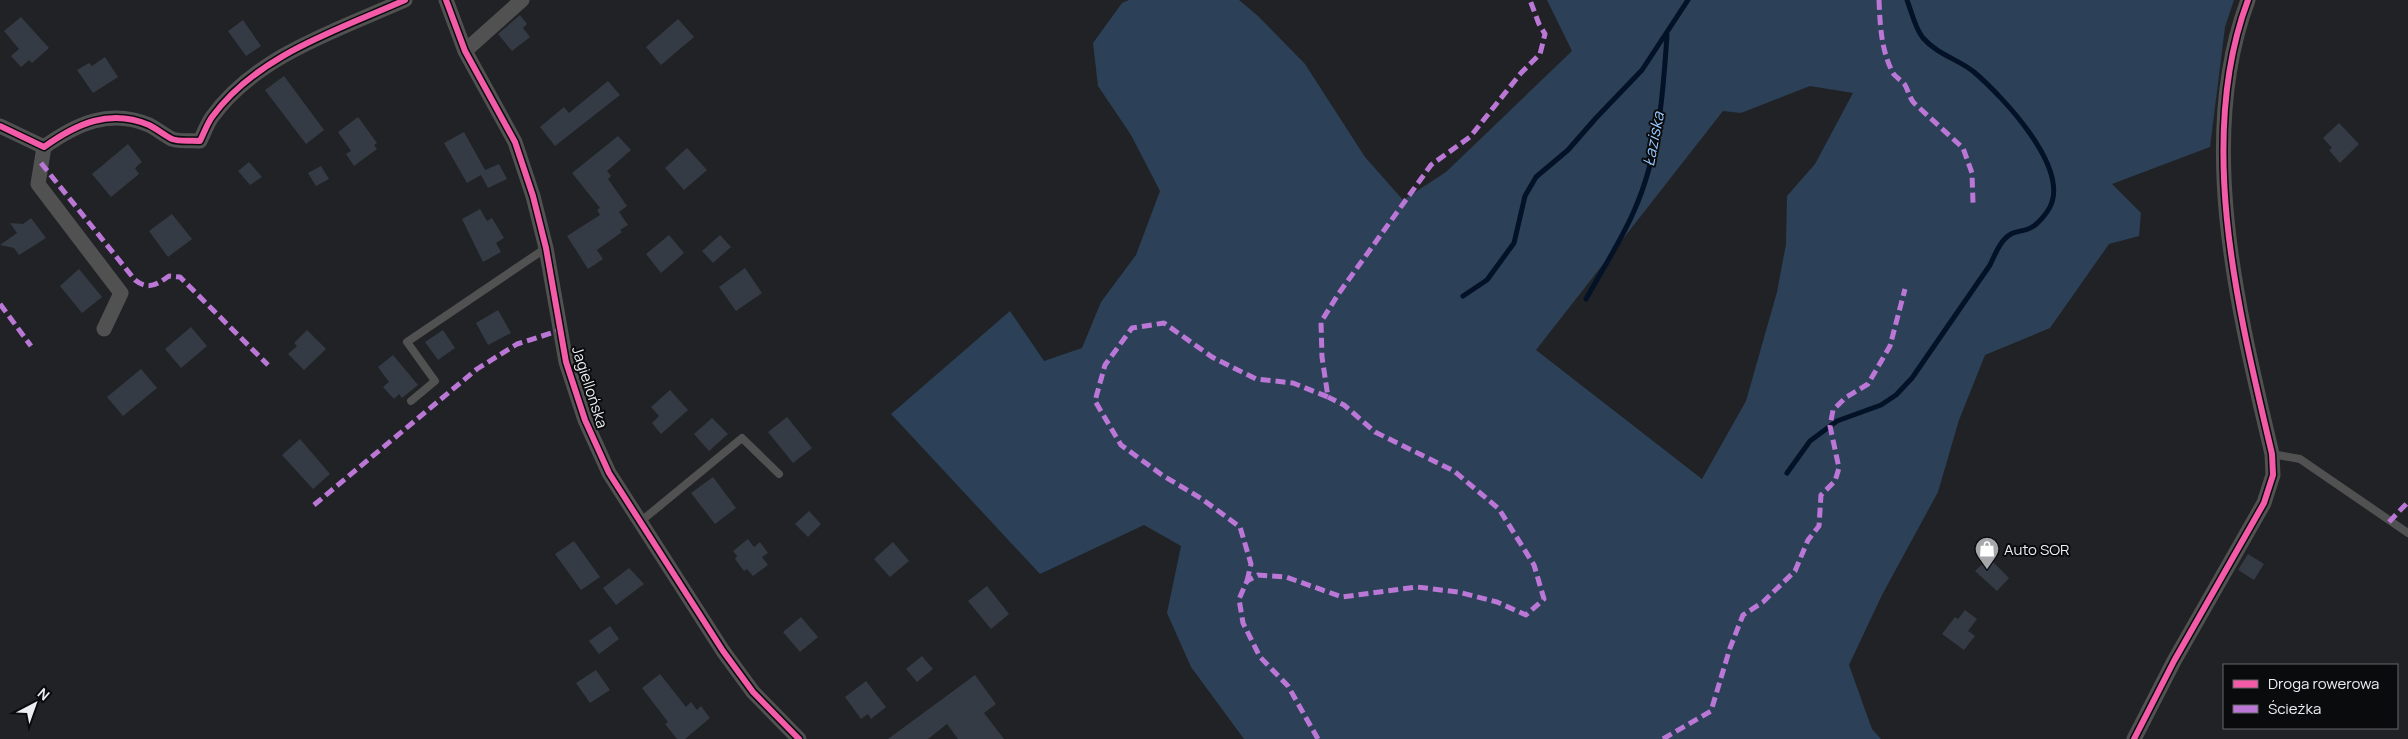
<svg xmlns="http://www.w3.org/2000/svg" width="2408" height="739" viewBox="0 0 2408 739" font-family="Manrope,sans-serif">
<rect width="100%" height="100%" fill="#202225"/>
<path fill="#2c4057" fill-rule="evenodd" d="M1129,0H1239L1258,16L1305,64L1365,157L1403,200L1446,172L1572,51L1547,0H2234L2225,27L2210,147L2112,184L2141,213L2139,236L2109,244L2050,328L1985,355L1959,420L1938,492L1882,595L1849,665L1872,729L1881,739H1244L1191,667L1167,613L1181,546L1144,525L1040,574L891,414L1010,311L1044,361L1082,348L1101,302L1136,255L1160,191L1131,135L1098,86L1093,43L1122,3ZM1810,86L1853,93L1815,164L1787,196L1786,244L1777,292L1746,401L1702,479L1536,350L1723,111L1741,113Z"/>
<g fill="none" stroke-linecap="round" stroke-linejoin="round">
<g stroke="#031226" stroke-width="5">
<polyline points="1463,296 1487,280 1514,243 1525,196 1536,177 1568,150 1596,118 1642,70 1688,0"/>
<path d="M1586,299C1602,270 1621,241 1634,211C1659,155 1663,95 1667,35"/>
<path d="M1787,473L1810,441L1837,421L1881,405L1896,395L1912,378L1990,265C1995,255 2000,240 2011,234C2017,231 2026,231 2032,227C2038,224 2047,213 2050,207C2070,167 2002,96 1974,72C1958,59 1938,55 1923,38C1915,28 1912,13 1907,0"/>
</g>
</g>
<g fill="#343b45">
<polygon points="520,15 527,24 523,28 530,37 512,51 498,34"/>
<polygon points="21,17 49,48 32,63 29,60 21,67 11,56 19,49 4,31"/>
<polygon points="678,19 694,37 661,65 646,47"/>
<polygon points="243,20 261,46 246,56 228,31"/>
<polygon points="105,57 118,77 93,93 77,70 89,63 92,66"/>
<polygon points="284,76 324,130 306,144 265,90"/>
<polygon points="608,81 620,95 555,146 540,127 564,107 569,113"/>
<polygon points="358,117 377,143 374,145 377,149 354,166 346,154 351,151 338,132"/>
<polygon points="2339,123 2359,144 2340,163 2329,150 2332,148 2323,138"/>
<polygon points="464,132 485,170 499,164 507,179 488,188 481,175 467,183 444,143"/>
<polygon points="618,136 631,150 607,171 611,176 608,179 627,206 619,212 628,225 620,230 622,232 597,250 603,259 588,269 567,236 600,215 597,210 600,208 572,173"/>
<polygon points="128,144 142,162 135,168 139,174 111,197 92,174"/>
<polygon points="687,148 707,170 684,190 665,168"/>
<polygon points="249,162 262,177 250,185 238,171"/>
<polygon points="321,166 329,179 316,186 308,173"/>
<polygon points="480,209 487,221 492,218 504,238 496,243 501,252 483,262 462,219"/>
<polygon points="172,214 192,239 168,257 149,231"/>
<polygon points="31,218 46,238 19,255 14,248 0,245 17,233 10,223 23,224"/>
<polygon points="669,235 684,253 661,273 646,254"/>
<polygon points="720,235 731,247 713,263 702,251"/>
<polygon points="745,268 762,293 736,311 719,287"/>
<polygon points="79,269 102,297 82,313 60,286"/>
<polygon points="498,310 511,333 488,345 476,323"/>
<polygon points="191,327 207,346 181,368 165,349"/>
<polygon points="307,330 326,349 304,370 288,354 297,346 294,343"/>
<polygon points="443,330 455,348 438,360 425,342"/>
<polygon points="393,355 418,385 402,398 399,394 394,399 383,387 389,382 378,367"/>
<polygon points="141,369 157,388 123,416 107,397"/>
<polygon points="670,390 688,410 661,434 652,423 659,416 651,407"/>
<polygon points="787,417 812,448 793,463 768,432"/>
<polygon points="712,418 728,434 709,451 694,434"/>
<polygon points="300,439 330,474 313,489 282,455"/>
<polygon points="713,477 736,508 715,524 691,493"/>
<polygon points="809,511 821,524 808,537 795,524"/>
<polygon points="748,539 754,547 760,542 768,553 762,557 768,565 753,576 747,569 744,571 735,559 737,556 733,551"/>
<polygon points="574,541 600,577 581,590 555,554"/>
<polygon points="893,542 909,561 890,577 874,559"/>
<polygon points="2248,554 2264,564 2254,580 2238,570"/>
<polygon points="1989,558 2009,578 1997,591 1975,571"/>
<polygon points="629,568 644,584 616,605 603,588"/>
<polygon points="987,586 1009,614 991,629 968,601"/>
<polygon points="1965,610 1977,619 1968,631 1975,636 1964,650 1942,634 1955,617 1958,619"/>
<polygon points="801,617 818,637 800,652 783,632"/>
<polygon points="610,626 619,639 599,654 589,641"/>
<polygon points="922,656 933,669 917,682 906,669"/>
<polygon points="596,670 610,690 590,703 576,683"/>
<polygon points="660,674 686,707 691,702 697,710 701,706 710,718 685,739 677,739 665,724 668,722 642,688"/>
<polygon points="975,675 996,704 984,713 1004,739 958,739 947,724 928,739 888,739"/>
<polygon points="866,681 886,707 871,719 868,714 861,719 845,697"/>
</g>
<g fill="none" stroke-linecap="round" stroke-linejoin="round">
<g stroke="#515152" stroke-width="8">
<polyline points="411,401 435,381 407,342 546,248"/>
<polyline points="2272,454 2300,459 2408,533"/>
<polyline points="640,522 742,438 779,474"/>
</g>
<g stroke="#515152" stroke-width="15">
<polyline points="446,0 465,51 515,142 533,196 546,248 566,362 585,420 609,473 723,651 753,692 799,739"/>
<polyline points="465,51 522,0"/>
<path d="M0,126L44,147C76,124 110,108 149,125C157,129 164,135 172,139C180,142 191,140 200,141C204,133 207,124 212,117C257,55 338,30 405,0"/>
<polyline points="44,147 38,184 121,293 104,329"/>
<path d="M2134,739L2174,661L2264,503L2273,475L2272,454C2239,313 2195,141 2248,0"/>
</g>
<g stroke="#ba77d6" stroke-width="5" stroke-dasharray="10 5" stroke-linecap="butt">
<path d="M1879,0C1880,24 1881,49 1892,71C1894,77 1902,80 1905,85C1909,92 1909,97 1914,103L1963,148L1972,173L1973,203"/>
<path d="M41,163L135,280C149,291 157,284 169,276L180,277L268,365"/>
<polyline points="0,304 31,346"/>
<polyline points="314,505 477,369 517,344 561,330"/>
<polyline points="2389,522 2408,502"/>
<polyline points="1247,581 1251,564 1240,527 1202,499 1162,475 1121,445 1095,401 1105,365 1132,328 1164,323 1212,357 1256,379 1293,383 1328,397 1322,357 1321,322 1339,293 1431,165 1470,137 1521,73 1540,54 1545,34 1539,24 1530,0"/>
<polyline points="1318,739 1288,686 1260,657 1243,623 1239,599 1247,581 1258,575 1286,577 1342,597 1417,587 1458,592 1497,602 1526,615 1544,599 1534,565 1499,509 1454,471 1375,432 1344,405 1328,397"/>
<polyline points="1663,739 1711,711 1730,648 1743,615 1763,602 1795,571 1808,540 1819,526 1821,495 1835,481 1839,468 1830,426 1833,410 1845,398 1868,384 1890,346 1905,289"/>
</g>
<defs>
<g id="cycleway">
<polyline points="446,0 465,51 515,142 533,196 546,248 566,362 585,420 609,473 723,651 753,692 799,739"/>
<path d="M0,126L44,147C76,124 110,108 149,125C157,129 164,135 172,139C180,142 191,140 200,141C204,133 207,124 212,117C257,55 338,30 405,0"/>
<path d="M2134,739L2174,661L2264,503L2273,475L2272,454C2239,313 2195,141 2248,0"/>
</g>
</defs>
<use href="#cycleway" stroke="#0a0b0d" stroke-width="9"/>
<use href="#cycleway" stroke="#f35aa7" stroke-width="6"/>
</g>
<defs>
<symbol id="shop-pin" viewBox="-11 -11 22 30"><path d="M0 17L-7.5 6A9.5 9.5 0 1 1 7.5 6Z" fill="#a5a7aa" stroke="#0a0b0d"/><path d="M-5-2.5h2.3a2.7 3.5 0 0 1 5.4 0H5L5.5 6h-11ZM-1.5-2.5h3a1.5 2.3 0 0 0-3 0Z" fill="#fff"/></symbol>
</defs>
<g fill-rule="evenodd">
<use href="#shop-pin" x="1973" y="535" width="28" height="38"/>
</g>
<g text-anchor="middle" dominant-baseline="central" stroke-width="4" stroke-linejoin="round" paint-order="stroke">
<g font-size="15" fill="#eceef1" stroke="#0a0b0d">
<text transform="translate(590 387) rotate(72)">Jagiellońska</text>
</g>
<g font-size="15" fill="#eceef1" stroke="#0a0b0d" text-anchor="start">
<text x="2004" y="549">Auto SOR</text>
</g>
<g font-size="16" font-style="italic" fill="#98c7ff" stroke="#0a0b0d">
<text transform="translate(1653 139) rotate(-79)">Łaziska</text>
</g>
</g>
<rect x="2223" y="664" width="175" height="65" fill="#0a0b0d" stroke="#646668"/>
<rect x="2233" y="680" width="25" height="8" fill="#f35aa7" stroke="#646668"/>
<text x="2268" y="689" font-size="15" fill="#eceef1">Droga rowerowa</text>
<rect x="2233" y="705" width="25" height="8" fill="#ba77d6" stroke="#646668"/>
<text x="2268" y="714" font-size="15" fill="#eceef1">Ścieżka</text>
<g transform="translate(35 704) rotate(41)" stroke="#0a0b0d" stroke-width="4" paint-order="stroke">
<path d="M0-4L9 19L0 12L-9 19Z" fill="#eceef1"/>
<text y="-8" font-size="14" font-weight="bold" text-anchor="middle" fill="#eceef1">N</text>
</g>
</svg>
